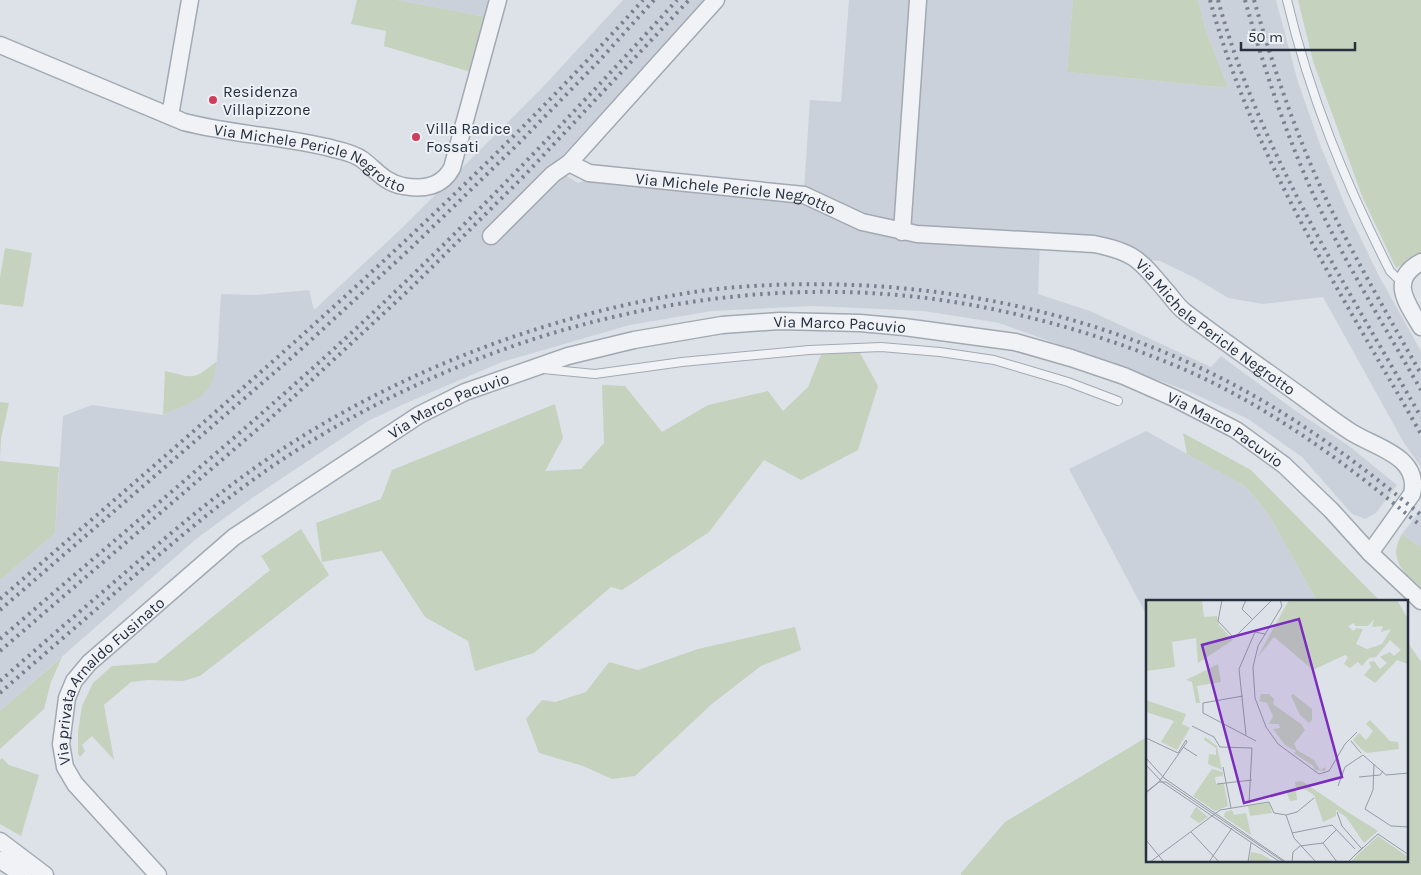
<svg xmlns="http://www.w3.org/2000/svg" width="1421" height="875" viewBox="0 0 1421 875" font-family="Karla,sans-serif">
<rect width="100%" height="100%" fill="#dde2e8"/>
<g fill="#cbd1da">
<polygon points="397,0 490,0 486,17"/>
<polygon points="623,0 705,0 552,167 578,183 608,170 804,190 810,100 841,102 849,0 1073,0 1067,72 1228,88 1206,31 1198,0 1276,0 1298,82 1321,147 1349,214 1379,276 1421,351 1421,467 1404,443 1323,297 1263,304 1228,298 1195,278 1160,261 1142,260 1040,240 1038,294 1090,311 1211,367 1221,356 1293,409 1349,446 1397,485 1376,513 1365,519 1352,514 1302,457 1248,419 1188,391 999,323 924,311 813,306 712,311 630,325 502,362 404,404 368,421 252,498 196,539 0,711 0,580 55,533 63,416 92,405 163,415 194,401 212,382 217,361 221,294 255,295 309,290 314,310 402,228 541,89"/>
<polygon points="1146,431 1245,486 1269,515 1317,601 1147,601 1147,616 1069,469"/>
<polygon points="1421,509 1421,548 1402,534"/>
</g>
<g fill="#c4d2be">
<polygon points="357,0 397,0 486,17 474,73 384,46 386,31 351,24"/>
<polygon points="1073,0 1198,0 1206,31 1228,88 1067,72"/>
<polygon points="1298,0 1421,0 1421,255 1396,268 1362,196 1313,61"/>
<polygon points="5,248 32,253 23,307 0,304 0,278"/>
<polygon points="859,351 878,386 858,450 801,480 764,460 709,532 622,590 611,587 534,653 475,671 468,641 425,617 382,551 322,562 316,523 381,499 392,470 555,404 563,438 545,471 581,469 604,443 602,385 625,386 662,432 708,405 768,391 783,411 808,387 822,352"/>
<path d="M217,361C215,368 215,377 211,384C202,401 180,407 163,415L165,371C195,378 192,381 217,361Z"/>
<polygon points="0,402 9,403 1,439 0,461 59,467 55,533 0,580"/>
<polygon points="1183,433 1251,470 1380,601 1317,601 1269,515 1245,486 1187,454"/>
<polygon points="301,529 329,575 200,676 183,681 148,680 131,682 104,705 114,760 92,736 82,745 85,751 80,757 78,754 78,732 82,706 93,683 112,666 156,663 270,570 261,556"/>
<path d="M1402,534L1421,548V589C1404,573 1387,559 1402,534Z"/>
<polygon points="795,627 801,650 761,666 713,703 635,776 612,779 583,766 539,753 526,719 542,700 555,702 586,692 609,662 638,670 698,649"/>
<polygon points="1407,641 1421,662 1421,875 961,875 961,873 1005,822 1147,737 1147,861 1407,861"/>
<polygon points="62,657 51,682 44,709 0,749 0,711"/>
<polygon points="2,758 9,765 39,775 21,836 0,824 0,760"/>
</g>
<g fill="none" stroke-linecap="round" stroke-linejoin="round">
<defs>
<g id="service">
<path d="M1287,0C1310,97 1345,182 1390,271L1396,277L1403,280"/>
<polyline points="543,369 595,374 682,362 809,350 881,347 940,352 994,360 1068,382 1118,401"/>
</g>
<g id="minor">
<path id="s1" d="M0,45L184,122C234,135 285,136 334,149C343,151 355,154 363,160C376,170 385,183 403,186C423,190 442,187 452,168L498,0"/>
<polyline points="170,116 190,0"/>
<path id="s2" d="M569,163L589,173L804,195L862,222L917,234L1094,244C1136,252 1140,261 1167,292C1173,299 1178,307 1185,312C1224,342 1265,370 1305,399C1320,410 1335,422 1351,432C1374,447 1421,456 1412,494L1370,553"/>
<polyline points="902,232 918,0"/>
<polyline points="491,236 553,174 569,163 716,0"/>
<path d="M1421,262C1388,280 1407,303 1421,327"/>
<polyline points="0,841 45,875"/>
<polyline points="0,860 23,875"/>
<path id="s3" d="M158,875L75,784L65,767L61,744L67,698L74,681L89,663L234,537L419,415L465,392L568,356L634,340L722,325L779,321L860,323L904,327L1015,342L1071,358L1124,376L1174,398L1236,430L1284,465L1331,510L1370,553L1421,601"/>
</g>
</defs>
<use href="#service" stroke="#a2a9b2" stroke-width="10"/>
<use href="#minor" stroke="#a2a9b2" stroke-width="19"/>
<use href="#service" stroke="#f0f2f6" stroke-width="8"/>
<use href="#minor" stroke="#f0f2f6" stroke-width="16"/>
<g stroke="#778291" stroke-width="4" stroke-dasharray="2.5 5" stroke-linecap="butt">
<path d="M1210,0C1252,156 1342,295 1421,434"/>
<path d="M1218,0C1259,150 1345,284 1421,417"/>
<path d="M1245,0C1265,72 1289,144 1321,211C1351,272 1387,331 1421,390"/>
<path d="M1254,0C1274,70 1298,141 1330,207C1358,264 1390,319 1421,374"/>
<path d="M0,599C221,407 447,218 643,0"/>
<polyline points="0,610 298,352 410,249 519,143 599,61 654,0"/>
<path d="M0,639C112,542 226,447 336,347C455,238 568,120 677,0"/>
<polyline points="0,651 274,415 410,289 524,176 689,0"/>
<path d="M0,681C42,644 85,607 127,571C182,523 237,477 298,439C416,365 556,313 694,292C720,288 747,286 773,285C918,279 1062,305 1194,365C1277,403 1352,457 1421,515"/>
<path d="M0,693C44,654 89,616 133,577C188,530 243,483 305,445C489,331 717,270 934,299C1021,311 1107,336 1188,371C1273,409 1350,466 1421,526"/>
</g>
</g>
<g fill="#d13e5b" stroke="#edf1f5" stroke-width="2">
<circle cx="213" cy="100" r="5"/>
<circle cx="416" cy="137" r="5"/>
</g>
<g text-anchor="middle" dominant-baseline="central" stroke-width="4" stroke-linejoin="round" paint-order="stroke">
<g font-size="16" fill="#26303f" stroke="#edf1f5" text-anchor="start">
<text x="223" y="91">Residenza<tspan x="223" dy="18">Villapizzone</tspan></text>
<text x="426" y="128">Villa Radice<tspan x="426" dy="18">Fossati</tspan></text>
</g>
<g font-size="16" fill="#26303f" stroke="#edf1f5">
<text stroke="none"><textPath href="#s1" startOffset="332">Via Michele Pericle Negrotto</textPath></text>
<text stroke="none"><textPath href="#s2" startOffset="171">Via Michele Pericle Negrotto</textPath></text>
<text stroke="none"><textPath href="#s3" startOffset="1104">Via Marco Pacuvio</textPath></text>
<text stroke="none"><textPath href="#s2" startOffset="686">Via Michele Pericle Negrotto</textPath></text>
<text stroke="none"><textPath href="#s3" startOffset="699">Via Marco Pacuvio</textPath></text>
<text stroke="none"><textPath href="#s3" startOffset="1509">Via Marco Pacuvio</textPath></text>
<text stroke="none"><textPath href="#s3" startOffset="248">Via privata Arnaldo Fusinato</textPath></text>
</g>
</g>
<g transform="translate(1146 600)">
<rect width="262" height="262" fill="#dde2e8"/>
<path d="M0,0H56L58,17L71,16L73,25L87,40L52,63L50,38L26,42L29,67L0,71ZM143,0H251L262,19V64L251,60L229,83L218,75L225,67L223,62L228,61L234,69L241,63L234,57L244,52L248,56L255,50L244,40L230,57L223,58L216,66L212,62L204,68L198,64L202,57L199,55L167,70L128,37L111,58ZM228,19L226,27L237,26L235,32L245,29L236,44L221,49L210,44L217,29L211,28L207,31L202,26L208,23L209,26H222ZM72,64L75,82L51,86L54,103H50L46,82L40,80ZM115,94H123L128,99L127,104L155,124L159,130L148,144L151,150L168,160L174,170L180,167L179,171L169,170L167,166L148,153L150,151L139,145L127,129L134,128L133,124H123L127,116L121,103L113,101ZM147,94L166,109V120L163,123L154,115L145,96ZM0,100L40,114L36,124L44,128L31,150L15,142L28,121L0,112ZM224,120L244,141L252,142L253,149L221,153L215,149L207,140L213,133L220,140L227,131L220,124ZM59,137L71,146L76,170L62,164L63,154L70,155V148L58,140ZM66,169L77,172V176L69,177L70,184H78L82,206L69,211L47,196ZM156,181L200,211L232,231L218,243L200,217L190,210V216L177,222L168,195L157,188L150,189L151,200L144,201L140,191L150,189L149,182ZM123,203L126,213L104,216L102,206ZM50,207L62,217L53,223L44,217ZM86,210L88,215L100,213L105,235L78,217L79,212ZM232,236L262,257V262H204ZM105,252L115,254L127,261L103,262Z" fill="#c4d2be" fill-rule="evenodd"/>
<path fill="none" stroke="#949ba4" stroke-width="1" d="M76,0L72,21L88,38L126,0M100,0L96,9L107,20M134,0L136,6L112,46L107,67L109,98L120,127L132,144L173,174L183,171L199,144L211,132M97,96L57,103V113L110,141M46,126L68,137L74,147L106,148L103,203M100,135L93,69L109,32L119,34M0,138L32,153M205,141L215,153M37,147L51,156M0,158L18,178L140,262M228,164L227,190L219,209L245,226L263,227M0,165L16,182L134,262M77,167L85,208M213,177L234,175L237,171M71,184L106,180M192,186L199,167L217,155L240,175L263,173M0,192L13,182H20L138,262M0,193L13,182L41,142L40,140L32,153M191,212L196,226L215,248M140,215L148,238L170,262M45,232L73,262M146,233L186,225L209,249M0,240L18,262M177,243L191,262M154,246L177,243L190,230M208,256L232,234L263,255M4,262L74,210L123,202L128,213L140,215L151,212L168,198M63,262L86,228M102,262L105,243M146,262L147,252L154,246M202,262L217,247"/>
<path fill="#7b2cbf" fill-opacity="0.15" stroke="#7b2cbf" stroke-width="2.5" d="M153,19L196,177L98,203L56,45Z"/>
<rect width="262" height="262" fill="none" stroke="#26303f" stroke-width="2.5"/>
</g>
<path d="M1241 42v8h114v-8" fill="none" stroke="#26303f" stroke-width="2.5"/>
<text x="1248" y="42" font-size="15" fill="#26303f" stroke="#edf1f5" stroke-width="4" paint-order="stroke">50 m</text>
</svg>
